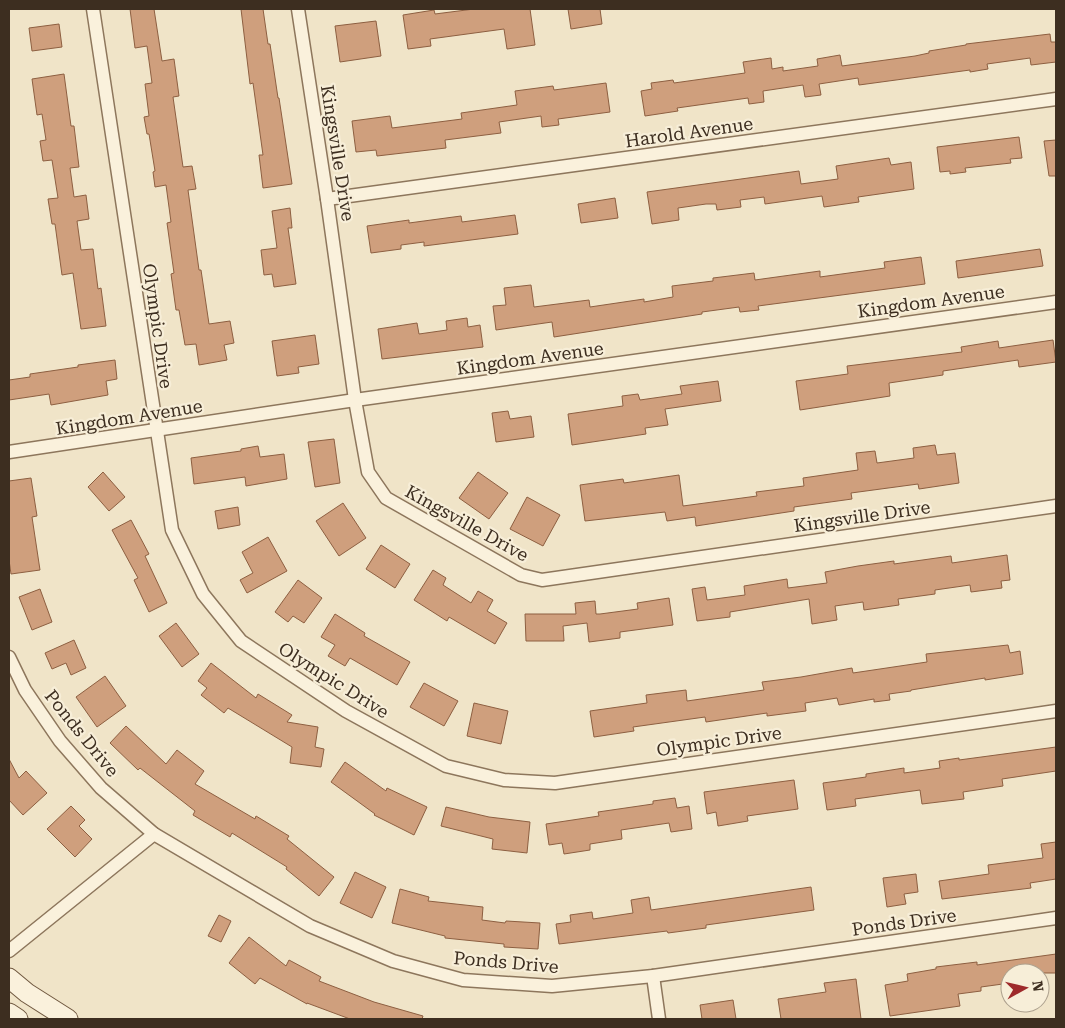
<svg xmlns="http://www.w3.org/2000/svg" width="1065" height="1028" viewBox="0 0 1065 1028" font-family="'Roboto Serif',serif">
<rect width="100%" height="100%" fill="#f0e4c8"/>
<g fill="#cf9f7d" stroke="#8d5f41">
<polygon points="130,9 154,9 162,61 174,59 179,96 173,97 183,167 192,166 196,189 188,190 199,270 201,270 209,324 230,321 234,343 224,345 227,360 199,365 196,344 185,345 179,310 176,310 171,274 174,273 167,223 171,222 166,185 155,187 153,172 155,171 149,134 147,134 144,117 149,116 145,84 152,83 147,46 135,48"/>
<polygon points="241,9 263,9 268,44 270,44 278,98 279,98 292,184 263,188 259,155 263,155 253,83 250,84"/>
<polygon points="474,9 530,9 535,45 507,49 504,29 430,39 431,46 408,49 403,15 434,10 435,14"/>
<polygon points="568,9 600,9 602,24 571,29"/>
<polygon points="376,21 381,56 340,62 335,26"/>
<polygon points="59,24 62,47 32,51 29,28"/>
<polygon points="1050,34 1051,42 1056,42 1056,62 1031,65 1030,58 987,64 988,69 970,72 970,70 859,85 858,78 819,84 821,95 805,97 803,85 763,91 764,102 749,104 748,98 677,108 678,111 645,116 641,91 652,89 651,83 673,80 674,83 745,73 743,62 771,58 772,69 783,67 783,71 818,66 817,59 840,55 842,66 915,56 929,53 929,51 966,45 966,44"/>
<polygon points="64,74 71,126 74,126 79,167 70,168 74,197 86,195 89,219 77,221 81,250 93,249 98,289 101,288 106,326 81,329 73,273 62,275 55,224 52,224 48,199 58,198 52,160 43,161 40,141 46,140 42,114 37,115 32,79"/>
<polygon points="606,83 610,112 558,119 559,125 542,127 541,116 499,122 501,133 445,140 446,148 377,156 376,150 356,152 352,121 390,116 392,128 462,119 461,113 517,105 515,91 553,86 554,90"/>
<polygon points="1019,137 1022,158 1010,159 1011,163 965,168 966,172 950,174 950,171 940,172 937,147"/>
<polygon points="1056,140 1056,176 1049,176 1044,141"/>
<polygon points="889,158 891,165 911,162 914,189 858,197 859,202 824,207 822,196 765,204 764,197 740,200 741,207 717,210 716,204 706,204 678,208 679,220 652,224 647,192 799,171 801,184 838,179 836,166"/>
<polygon points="615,198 618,218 581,223 578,204"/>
<polygon points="290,208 292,228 288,228 296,284 274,287 272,274 264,275 261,250 277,248 272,211"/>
<polygon points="515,215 518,234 424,246 424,242 401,245 401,249 371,253 367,226 409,220 409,223 461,216 462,222"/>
<polygon points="1040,249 1043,266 958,278 956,261"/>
<polygon points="921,257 925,284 758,306 759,310 740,312 739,307 702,312 702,314 554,337 552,322 496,330 493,306 506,305 504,288 531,285 534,307 589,300 590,307 644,299 644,302 673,297 672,286 713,281 713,278 754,273 755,280 820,271 820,277 885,268 884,262"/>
<polygon points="467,318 468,327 480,325 483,347 382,359 378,329 417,323 419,334 447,330 446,321"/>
<polygon points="315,335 319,364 298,367 299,373 277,376 272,341"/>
<polygon points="1053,340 1056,362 1019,367 1018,360 943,371 943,375 889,383 890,396 800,410 796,381 848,374 847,366 962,352 961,347 998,341 999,348"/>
<polygon points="115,360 117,379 106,381 108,395 51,405 49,394 9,400 9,380 30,377 30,374 78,367 78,365"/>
<polygon points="718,381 721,401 665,409 668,425 645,428 646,434 572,445 568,414 623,406 622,396 638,394 640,400 682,394 680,386"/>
<polygon points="508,411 510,419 531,416 534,437 496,442 492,413"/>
<polygon points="334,439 340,483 315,487 308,442"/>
<polygon points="935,445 937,455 955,453 959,483 919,489 918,484 851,493 852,499 794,507 794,511 696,526 695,517 667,521 665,512 585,521 580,485 623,479 624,483 679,475 683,506 757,496 756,492 804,486 803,478 858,470 856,453 875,451 877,463 914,458 913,448"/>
<polygon points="258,446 260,457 284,454 287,479 246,486 245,477 194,484 191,458 241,451 241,449"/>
<polygon points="103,472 125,497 109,511 88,487"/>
<polygon points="478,472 508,493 489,519 459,498"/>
<polygon points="31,478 37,516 32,517 40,570 11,574 9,560 9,481"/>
<polygon points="527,497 560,515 543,546 510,529"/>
<polygon points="343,503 366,538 339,556 316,521"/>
<polygon points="238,507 240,525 218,529 215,511"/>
<polygon points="131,520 149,554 145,556 167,603 149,612 134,580 138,578 112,530"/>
<polygon points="268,537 287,571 247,593 240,580 253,573 242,552"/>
<polygon points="381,545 410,564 395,588 366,569"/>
<polygon points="1007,555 1010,580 1001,581 1002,588 971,592 970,585 935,590 935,594 898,599 899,605 864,610 863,602 835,606 837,620 812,624 809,599 730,612 730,617 697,621 692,589 705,587 707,600 745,595 744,586 787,579 788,588 827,583 825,572 858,566 894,561 894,564 951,556 952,563"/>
<polygon points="433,570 446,578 443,585 471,603 478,591 493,600 487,611 507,623 495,644 449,617 447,621 414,600"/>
<polygon points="298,580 322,598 304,623 293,616 288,622 275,612"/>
<polygon points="40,589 52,622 32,630 19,597"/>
<polygon points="669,598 673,625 620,632 620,638 589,642 587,623 563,626 564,641 526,641 525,614 576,614 575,603 595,601 596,614 600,614 638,609 637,603"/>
<polygon points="335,614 365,633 364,636 410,662 397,685 350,658 345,666 328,656 335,645 321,637"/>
<polygon points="176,623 199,654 182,667 159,636"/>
<polygon points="74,640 86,668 71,675 66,663 52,669 45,653"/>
<polygon points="1008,645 1010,653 1020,651 1023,674 985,680 985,678 911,690 911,691 889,694 890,700 874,702 874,699 839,705 837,698 805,703 806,711 767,716 767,713 706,722 705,717 633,727 634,731 594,737 590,711 647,703 646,695 686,690 687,701 764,690 762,682 801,677 852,668 853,673 927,662 926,654"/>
<polygon points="211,663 256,698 258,694 292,715 287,722 318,727 315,747 324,749 321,767 290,763 292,747 228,708 224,713 201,695 207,688 198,681"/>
<polygon points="105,676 126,706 97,727 76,697"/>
<polygon points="424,683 458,701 444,726 410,707"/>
<polygon points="474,703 508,711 501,744 467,736"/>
<polygon points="126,726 166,764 177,750 204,771 195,784 255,819 256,816 289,836 287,839 334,877 319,896 286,869 287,867 232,833 230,837 193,815 195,811 140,768 138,770 110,743"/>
<polygon points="1056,747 1056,771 1002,779 1003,786 963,792 964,799 922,804 920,790 855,799 856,806 827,810 823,783 866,777 866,774 904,768 904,773 940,768 939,761 959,758 959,760"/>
<polygon points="9,759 19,778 26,771 47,793 23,815 9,800"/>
<polygon points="345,762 386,791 387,788 427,807 414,835 374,815 375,814 331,782"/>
<polygon points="794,780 798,809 747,816 748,821 718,826 716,812 707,814 704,792"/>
<polygon points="675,798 677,808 689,806 692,829 671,832 669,823 621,830 622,839 590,844 590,850 564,854 562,843 549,845 546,824 599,816 598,812 653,804 653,801"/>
<polygon points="71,806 85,820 79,826 92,839 75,857 47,829"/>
<polygon points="446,807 489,817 530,822 527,853 492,849 493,839 441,826"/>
<polygon points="1056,842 1056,879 1030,883 1031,888 942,899 939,881 989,874 988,865 1043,858 1041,844"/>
<polygon points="355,872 386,887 372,918 340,903"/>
<polygon points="916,874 918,892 904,894 906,904 887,907 883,878"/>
<polygon points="811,887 814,910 706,925 706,928 668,933 667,931 559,944 556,924 571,922 570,915 592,912 593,919 633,913 631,900 649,897 651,910"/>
<polygon points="400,889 429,897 428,901 483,907 482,920 505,923 506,921 540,923 538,949 504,947 504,944 445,938 445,936 392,923"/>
<polygon points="219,915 231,921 221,942 208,936"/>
<polygon points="249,937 286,966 289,960 321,977 319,981 374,1002 423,1016 422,1019 350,1019 307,1003 307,1004 260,978 255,984 229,963"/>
<polygon points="1056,954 1056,973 1010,973 1010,983 981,987 981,991 958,994 960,1006 890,1016 885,985 908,981 907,974 936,969 936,967 977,962 977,965"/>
<polygon points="856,979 861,1019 781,1019 778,999 826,992 824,983"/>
<polygon points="733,1000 736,1019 702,1019 700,1005"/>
</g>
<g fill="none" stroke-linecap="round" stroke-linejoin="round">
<defs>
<g id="minor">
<polyline points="93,9 172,530 203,594 241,641 346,711 446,766 504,780 555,783 1056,711"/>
<polyline points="298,9 327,199 355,400 368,472 386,498 521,575 542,580 1056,506"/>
<polyline points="327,199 1056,99"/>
<polyline points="9,452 355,400 1056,302"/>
<polyline points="9,657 25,690 60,741 101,788 154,834 310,926 393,961 463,980 552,986 653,976 1056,918"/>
<polyline points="9,951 154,834"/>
<polyline points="653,976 659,1019"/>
</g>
<g id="secondary">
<polyline points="9,978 27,993 68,1019"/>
<polyline points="9,1013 18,1019"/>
</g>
</defs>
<use href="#minor" stroke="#8d765c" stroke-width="15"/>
<use href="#secondary" stroke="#6f573f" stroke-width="21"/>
<use href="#minor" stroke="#faf1dc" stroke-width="12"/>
<use href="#secondary" stroke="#faf1dc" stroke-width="19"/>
</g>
<g text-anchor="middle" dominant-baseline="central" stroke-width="4.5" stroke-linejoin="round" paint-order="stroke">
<g font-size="18" fill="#3d2e20" stroke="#f7eed8">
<text transform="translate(689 132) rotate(-8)">Harold Avenue</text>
<text transform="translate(338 153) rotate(81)">Kingsville Drive</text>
<text transform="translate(931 301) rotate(-8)">Kingdom Avenue</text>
<text transform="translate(158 326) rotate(82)">Olympic Drive</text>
<text transform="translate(530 358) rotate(-8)">Kingdom Avenue</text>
<text transform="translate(129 417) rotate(-9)">Kingdom Avenue</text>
<text transform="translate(862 516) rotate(-8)">Kingsville Drive</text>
<text transform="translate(467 523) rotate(29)">Kingsville Drive</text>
<text transform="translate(334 680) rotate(32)">Olympic Drive</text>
<text transform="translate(82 733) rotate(51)">Ponds Drive</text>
<text transform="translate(719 741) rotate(-8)">Olympic Drive</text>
<text transform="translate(904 922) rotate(-8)">Ponds Drive</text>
<text transform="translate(506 962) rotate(5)">Ponds Drive</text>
</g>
</g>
<rect width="1065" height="1028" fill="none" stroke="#3d2e20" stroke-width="20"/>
<g transform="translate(1025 988) rotate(82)"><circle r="24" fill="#f7eed8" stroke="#ada18e"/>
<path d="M0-4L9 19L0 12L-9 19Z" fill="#9e2a2b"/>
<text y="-8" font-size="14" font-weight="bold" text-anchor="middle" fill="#3d2e20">N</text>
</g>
</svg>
